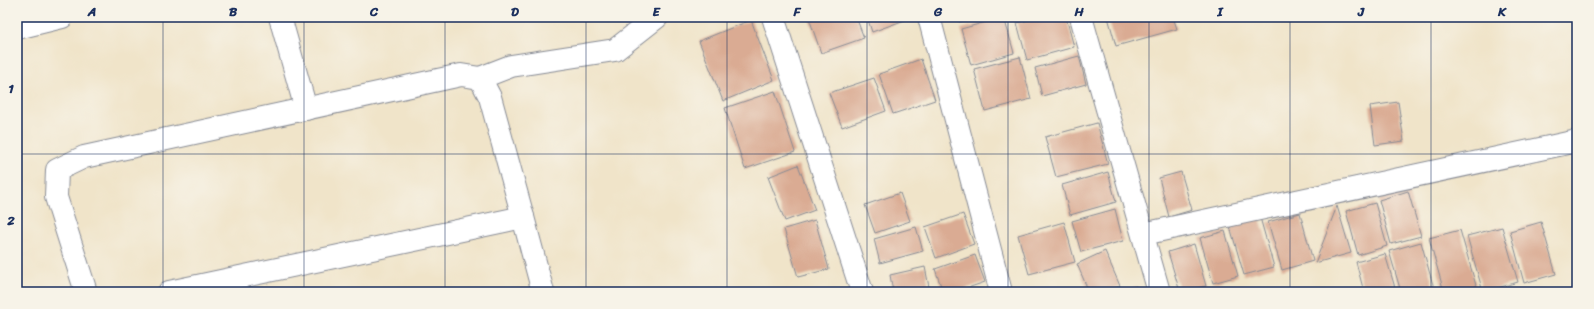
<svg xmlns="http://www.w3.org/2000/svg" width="1594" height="309" viewBox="0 0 1594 309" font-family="Sriracha,sans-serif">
<rect width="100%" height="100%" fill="#f7f3e8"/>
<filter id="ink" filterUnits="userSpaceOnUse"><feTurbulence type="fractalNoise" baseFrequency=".025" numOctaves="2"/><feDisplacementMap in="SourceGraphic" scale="8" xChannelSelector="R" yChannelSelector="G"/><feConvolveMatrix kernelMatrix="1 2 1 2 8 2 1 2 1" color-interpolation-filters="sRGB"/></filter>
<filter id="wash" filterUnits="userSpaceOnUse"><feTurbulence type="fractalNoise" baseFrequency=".012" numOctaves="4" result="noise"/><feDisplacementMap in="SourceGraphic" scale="16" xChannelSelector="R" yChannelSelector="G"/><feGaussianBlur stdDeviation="0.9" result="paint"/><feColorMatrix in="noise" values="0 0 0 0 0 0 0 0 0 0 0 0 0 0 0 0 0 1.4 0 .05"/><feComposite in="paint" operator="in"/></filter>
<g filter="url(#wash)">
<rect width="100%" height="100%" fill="#f0e4c9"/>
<g id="blocks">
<g fill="#daab93">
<polygon points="811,17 856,17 864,38 821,53 809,18"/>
<polygon points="867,17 913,17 872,32"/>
<polygon points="958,17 976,17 959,22"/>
<polygon points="1004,17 1014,53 971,65 961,29"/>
<polygon points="1040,17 1066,17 1074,47 1027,60 1017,23"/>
<polygon points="1108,17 1173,17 1177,29 1116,46"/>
<polygon points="751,20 774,80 723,101 699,41"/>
<polygon points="1079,56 1086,84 1042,96 1035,68"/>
<polygon points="1020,57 1031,99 985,111 974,69"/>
<polygon points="921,59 935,100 893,114 879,74"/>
<polygon points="874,78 886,111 842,127 829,93"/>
<polygon points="775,91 795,152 745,169 725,108"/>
<polygon points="1398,102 1404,141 1375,145 1370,106"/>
<polygon points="1097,123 1108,164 1056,177 1045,137"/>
<polygon points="798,165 815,210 785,221 768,177"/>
<polygon points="1108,172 1116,202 1070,215 1062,185"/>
<polygon points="1181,172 1192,210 1169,217 1159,178"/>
<polygon points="1408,191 1421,236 1391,244 1379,200"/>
<polygon points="900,193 910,221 875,233 865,205"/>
<polygon points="1375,203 1387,246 1358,255 1346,211"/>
<polygon points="1337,206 1351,253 1315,263"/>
<polygon points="1115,209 1123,241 1081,252 1072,221"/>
<polygon points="1300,213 1313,261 1282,270 1268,222"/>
<polygon points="963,214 974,244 936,258 925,227"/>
<polygon points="1259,214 1274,267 1244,275 1229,223"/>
<polygon points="815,220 829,269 798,277 784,229"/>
<polygon points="1064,222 1075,262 1029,274 1018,235"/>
<polygon points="1541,222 1556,274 1524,283 1510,231"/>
<polygon points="916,227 923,251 880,263 874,239"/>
<polygon points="1502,227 1518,282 1483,292 1467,236"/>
<polygon points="1460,230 1477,289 1468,292 1444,292 1429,238"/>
<polygon points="1225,231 1238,276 1213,283 1200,238"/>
<polygon points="1421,242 1435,292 1401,292 1389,251"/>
<polygon points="1194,244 1206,286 1180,292 1168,252"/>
<polygon points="1105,251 1120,286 1106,292 1089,292 1077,264"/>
<polygon points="1385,254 1396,291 1364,292 1356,262"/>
<polygon points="975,255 985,282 956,292 943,292 935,269"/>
<polygon points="925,267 930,292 893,292 890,275"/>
<polygon points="1136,286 1139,292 1124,292"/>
</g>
</g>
</g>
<g filter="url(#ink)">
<use href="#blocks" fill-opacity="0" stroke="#868a94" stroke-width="1"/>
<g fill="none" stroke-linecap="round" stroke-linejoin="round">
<defs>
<g id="street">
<polyline points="280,17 306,109"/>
<polyline points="773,17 862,292"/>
<polyline points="929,17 1001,292"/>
<polyline points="1081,17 1159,292"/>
<polyline points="17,28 62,17"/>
<polyline points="480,78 511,66 615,50 657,17"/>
<polyline points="523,217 543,292"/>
<polyline points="1143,234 1577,141"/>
<polyline points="86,292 56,197 57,170 84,157 461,75 480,78 490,97 523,217 169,292"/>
</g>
</defs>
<use href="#street" stroke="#868a94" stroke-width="24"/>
<use href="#street" stroke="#fff" stroke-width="22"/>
</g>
</g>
<path fill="none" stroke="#1b2f5e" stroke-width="1" stroke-opacity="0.55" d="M163,17V292M304,17V292M445,17V292M586,17V292M727,17V292M867,17V292M1008,17V292M1149,17V292M1290,17V292M1431,17V292M17,154H1577"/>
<rect width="1594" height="309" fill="none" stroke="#f7f3e8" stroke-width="44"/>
<rect x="22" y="22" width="1550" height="265" fill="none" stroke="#1b2f5e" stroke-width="1.5"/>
<g font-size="13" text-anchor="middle" font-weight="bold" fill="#1b2f5e">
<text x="92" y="16">A</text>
<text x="233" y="16">B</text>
<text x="374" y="16">C</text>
<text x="515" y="16">D</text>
<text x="656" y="16">E</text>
<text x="797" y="16">F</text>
<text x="938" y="16">G</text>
<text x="1079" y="16">H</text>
<text x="1220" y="16">I</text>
<text x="1361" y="16">J</text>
<text x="1502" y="16">K</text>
<text x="11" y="93">1</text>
<text x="11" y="225">2</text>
</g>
</svg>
